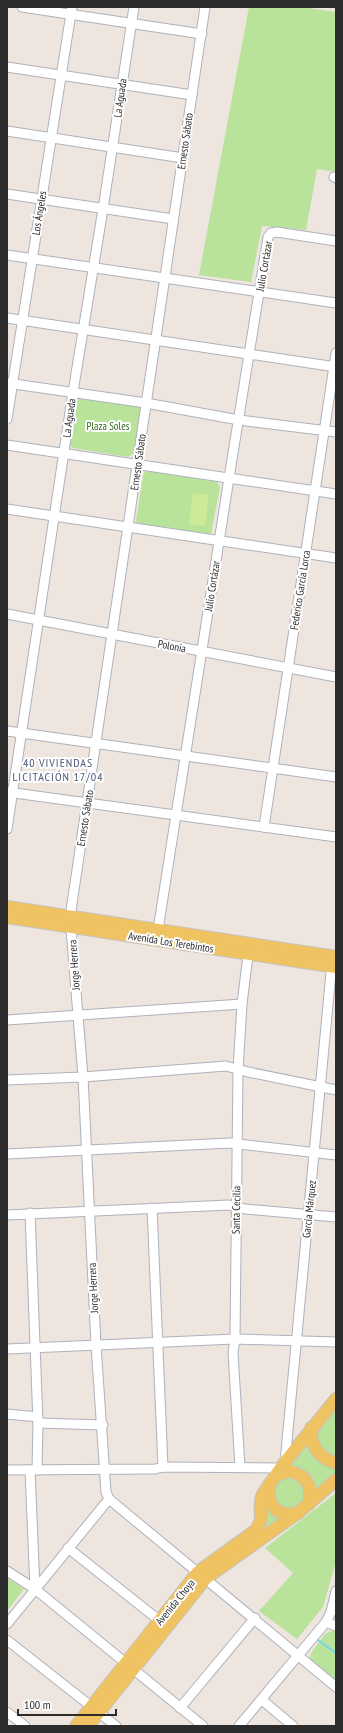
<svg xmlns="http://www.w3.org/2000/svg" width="343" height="1733" viewBox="0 0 343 1733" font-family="'PT Sans Narrow',sans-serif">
<rect width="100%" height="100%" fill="#ede5de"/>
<g fill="#b9e39b">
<polygon points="249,7 301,7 336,12 336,172 317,169 306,230 262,226 251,282 199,275"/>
<polygon points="77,395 140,406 141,411 134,453 128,457 73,448 70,446 69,443"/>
<polygon points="149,471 217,482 220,487 211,534 208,535 137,523 136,521 143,476 145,472"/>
<path d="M333,1412H336V1459C319,1453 317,1445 317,1428Z"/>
<polygon points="307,1439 336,1467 336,1473 316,1491 288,1467"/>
<path d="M296,1476L306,1490C302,1509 293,1514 276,1503L272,1488L278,1479Z"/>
<polygon points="336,1493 336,1561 323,1607 297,1639 259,1611 293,1573 265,1548"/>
<polygon points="264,1502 283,1517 254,1536"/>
<polygon points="7,1578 24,1589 7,1611"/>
<polygon points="332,1631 336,1631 336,1683 314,1664 310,1659 311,1653 325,1634"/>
</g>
<polygon fill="#cdea97" points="193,493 209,495 205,526 189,524"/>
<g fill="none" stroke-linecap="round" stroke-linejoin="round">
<polyline stroke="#72d6ee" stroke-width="2" points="315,1638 336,1653"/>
<defs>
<g id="minor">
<polyline points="22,7 202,34"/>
<polyline points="7,67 192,95"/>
<polyline points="7,131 183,158"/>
<polyline points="334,177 336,178"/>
<polyline points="7,194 173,219"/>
<polyline points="7,255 336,303"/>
<polyline points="7,318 336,367"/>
<polyline points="7,383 146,403 239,420 336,432"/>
<polyline points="7,419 72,7"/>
<polyline points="7,445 336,494"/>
<polyline points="7,509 336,558"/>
<polyline points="7,614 336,677"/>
<polyline points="7,731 336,777"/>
<polyline points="7,792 336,837"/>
<polyline points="264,827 336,353"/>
<polyline points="7,829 73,392 103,209 134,7"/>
<polyline points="157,936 229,478 268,237 271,233 277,232 336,241"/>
<polyline points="7,1020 242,1004"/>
<polyline points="7,1080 83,1077 226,1066 248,1072 336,1090"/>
<polyline points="7,1154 230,1143 336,1155"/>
<polyline points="152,1208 163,1467"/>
<polyline points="30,1213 38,1423 37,1470"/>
<polyline points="7,1215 229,1205 245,1209 336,1217"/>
<polyline points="7,1349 235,1339 336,1342"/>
<polyline points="7,1414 38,1417"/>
<polyline points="38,1423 103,1425"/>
<polyline points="285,1462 332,962"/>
<polyline points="240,1467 233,1353 235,1339 238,1070 242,1004 249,947"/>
<polyline points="7,1470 155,1469 163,1467 280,1468"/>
<polyline points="30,1470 35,1589"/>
<polyline points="109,1499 106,1492 96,1345 83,1077 70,917 205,7"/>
<polyline points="109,1499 336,1687"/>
<polyline points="68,1548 160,1621"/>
<polyline points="7,1571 35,1589 203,1726"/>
<polyline points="326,1622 336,1626"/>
<polyline points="7,1624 109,1499"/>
<polyline points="7,1640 116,1726"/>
<polyline points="262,1700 293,1726"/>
<polyline points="180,1708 255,1618"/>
<polyline points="7,1712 25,1726"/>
<polyline points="239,1726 326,1622 331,1612 336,1591"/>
</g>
<g id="major">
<polyline points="7,907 336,957"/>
<polyline points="7,917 336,967"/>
<path d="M311,1428C311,1446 318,1458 336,1463"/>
<path d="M275,1476L289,1471C307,1475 313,1487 309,1504"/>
<path d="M269,1485C267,1506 276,1517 298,1513"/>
<path d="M76,1726L198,1572L255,1531C267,1517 256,1508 263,1494L285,1462L336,1399"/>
<polyline points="88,1726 206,1578 299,1512 336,1480"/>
</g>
</defs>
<use href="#minor" stroke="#aeb2bc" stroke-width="11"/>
<use href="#major" stroke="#c4c4c4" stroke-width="14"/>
<use href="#minor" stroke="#fff" stroke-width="9"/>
<use href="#major" stroke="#efc361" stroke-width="12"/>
</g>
<g text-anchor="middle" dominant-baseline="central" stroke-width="4" stroke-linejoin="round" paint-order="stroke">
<g font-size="11" fill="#2c2c2c" stroke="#fff">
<text transform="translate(120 98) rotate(-82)">La Aguada</text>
<text transform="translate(185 141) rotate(-82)">Ernesto Sábato</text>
<text transform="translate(39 213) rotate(-81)">Los Ángeles</text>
<text transform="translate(264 266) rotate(-80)">Julio Cortázar</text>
<text transform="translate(69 418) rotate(-82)">La Aguada</text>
<text transform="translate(138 462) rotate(-82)">Ernesto Sábato</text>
<text transform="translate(212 586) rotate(-81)">Julio Cortázar</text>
<text transform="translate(300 590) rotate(-81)">Federico García Lorca</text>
<text transform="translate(172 646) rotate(11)">Polonia</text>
<text transform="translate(85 818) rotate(-81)">Ernesto Sábato</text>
<text transform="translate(171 942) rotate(9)">Avenida Los Terebintos</text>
<text transform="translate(74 965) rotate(-94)">Jorge Herrera</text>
<text transform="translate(309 1209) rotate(-84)">García Márquez</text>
<text transform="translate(236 1210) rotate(-89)">Santa Cecilia</text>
<text transform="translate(93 1288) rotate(-93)">Jorge Herrera</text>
<text transform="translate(175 1602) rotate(-51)">Avenida Choya</text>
</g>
<g font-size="11" fill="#31691b" stroke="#fff">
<text x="108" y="426">Plaza Soles</text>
</g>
<g font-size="12" letter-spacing="1" fill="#4c587c" stroke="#fff">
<text x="58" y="762">40 VIVIENDAS<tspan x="58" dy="14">LICITACIÓN 17/04</tspan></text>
</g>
</g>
<rect width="343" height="1733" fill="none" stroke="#2c2c2c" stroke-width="16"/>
<path d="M18 1709v6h98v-6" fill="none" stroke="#2c2c2c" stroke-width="2"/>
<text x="24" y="1709" font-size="12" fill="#2c2c2c" stroke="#ffffff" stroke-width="3" paint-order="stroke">100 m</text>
</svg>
